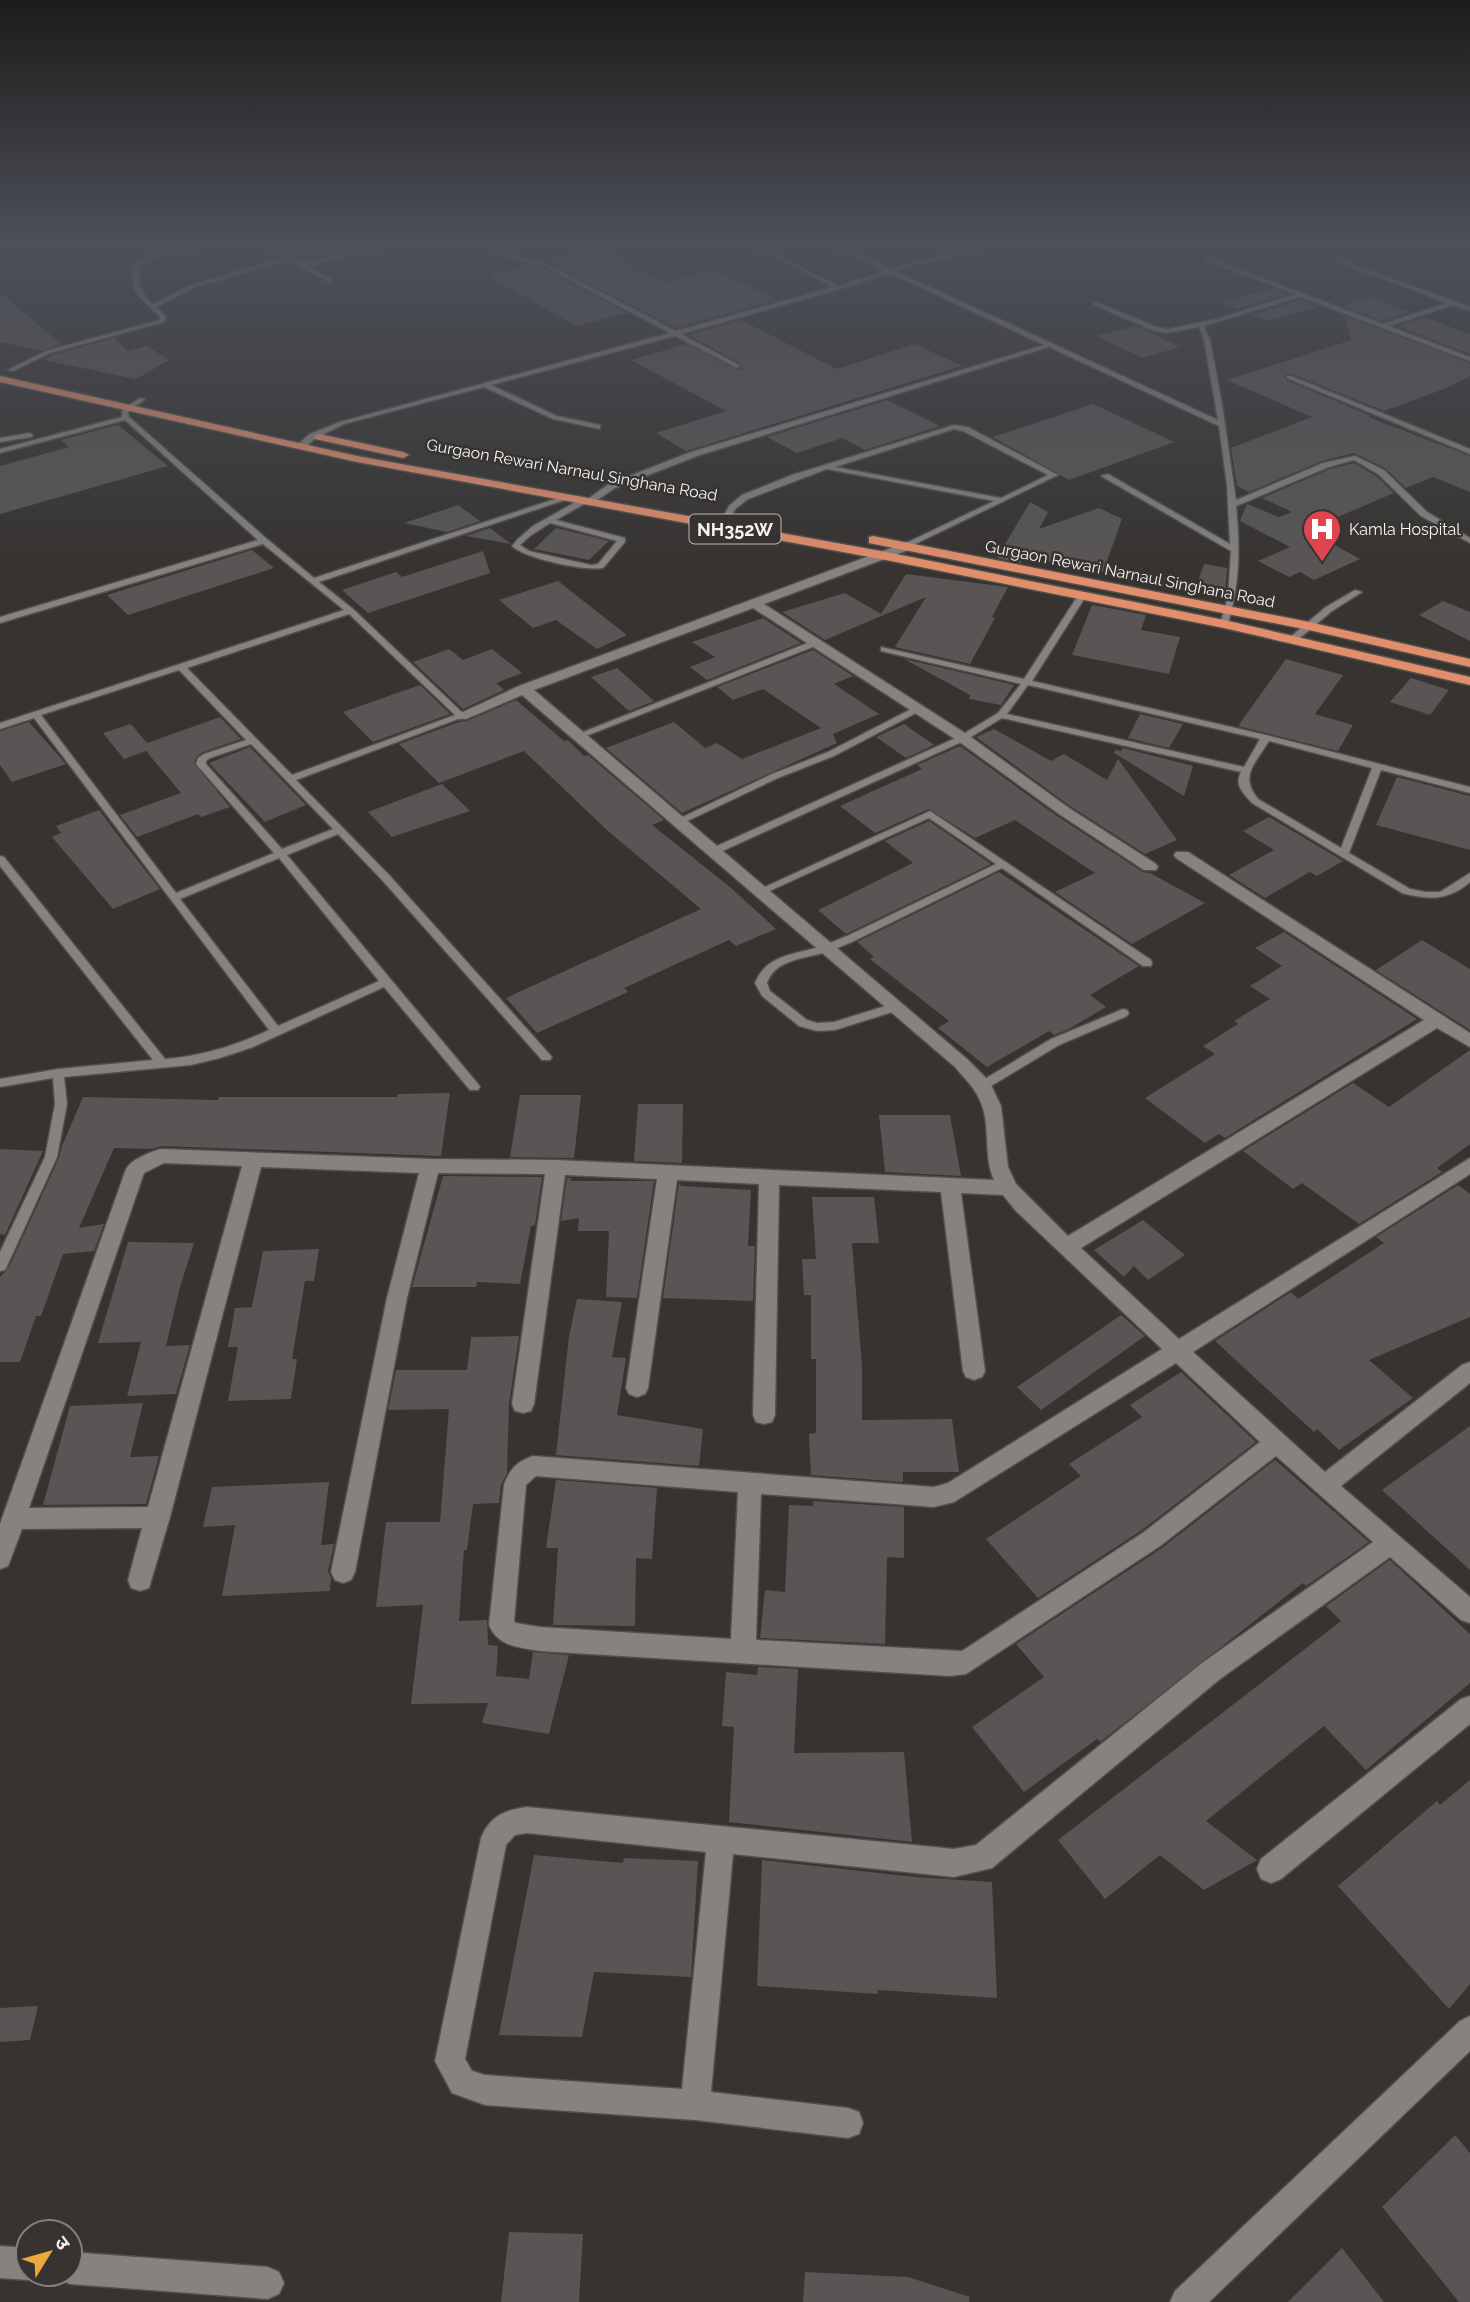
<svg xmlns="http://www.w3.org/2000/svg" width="1470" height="2302" viewBox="0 0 1470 2302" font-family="Raleway,'Noto Sans Devanagari',sans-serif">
<rect width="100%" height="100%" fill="#363330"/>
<g fill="#595554">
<polygon points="599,248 665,283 714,270 777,300 676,328 546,261"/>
<polygon points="529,265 540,267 627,313 576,326 487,275"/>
<polygon points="1272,288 1287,294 1238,309 1222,303"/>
<polygon points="0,293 22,311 61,344 41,351 0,342"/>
<polygon points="1368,297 1372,297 1410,312 1383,321 1342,306"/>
<polygon points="1300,300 1318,307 1268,321 1251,315"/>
<polygon points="1344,316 1470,363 1470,376 1444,389 1384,411 1292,374 1285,374 1286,380 1371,416 1368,417 1470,456 1470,492 1433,477 1406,488 1385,468 1354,453 1322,461 1249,492 1237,486 1231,448 1312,417 1227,380 1351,340"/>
<polygon points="1424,317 1470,334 1470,354 1397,326"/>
<polygon points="741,320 837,369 915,344 962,366 686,451 656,433 726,411 631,360 686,344 739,370 742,367 740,363 688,335"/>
<polygon points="1136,326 1145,330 1180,347 1142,358 1097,336"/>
<polygon points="114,338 128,351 147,346 169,360 136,379 43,360 53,355"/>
<polygon points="887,400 940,426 865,450 842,438 797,453 767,437"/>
<polygon points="1093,404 1174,442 1069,480 993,437"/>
<polygon points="118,425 168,466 0,514 0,466 69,447 61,440"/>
<polygon points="1354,463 1376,476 1394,493 1307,530 1360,559 1314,580 1300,572 1289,577 1258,561 1290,547 1240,521 1247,504 1279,517 1292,512 1262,498 1330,469"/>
<polygon points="1030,502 1048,512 1039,529 1099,508 1122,519 1103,572 1024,557 1021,563 997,558"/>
<polygon points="458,505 480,521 447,532 404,523"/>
<polygon points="490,528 511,544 466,536"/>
<polygon points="556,528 569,531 609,541 589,560 534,549"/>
<polygon points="252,550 274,568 128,615 107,595"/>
<polygon points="483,551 490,573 368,613 342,590 396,572 402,577"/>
<polygon points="1204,564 1227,568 1225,595 1195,590"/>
<polygon points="906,574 1008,587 992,617 995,618 970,664 895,647 926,597 825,640 782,612 845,593 881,614"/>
<polygon points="558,581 627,635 597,649 556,620 533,628 499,600"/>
<polygon points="1443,601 1470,612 1470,641 1419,615"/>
<polygon points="1092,605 1146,615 1141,630 1180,637 1169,674 1072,655"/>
<polygon points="763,618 801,643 707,680 690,667 715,657 692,642"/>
<polygon points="449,649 463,660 492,649 522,673 496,683 504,690 463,709 413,662"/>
<polygon points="813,650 853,676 834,684 879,714 833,734 837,743 682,813 606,748 674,722 705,748 717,743 742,759 821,728 763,689 733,700 717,687"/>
<polygon points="904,659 964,673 1014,685 1001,705 969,699 970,695"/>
<polygon points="1286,659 1343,675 1315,714 1353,725 1338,751 1238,726"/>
<polygon points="617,668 654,701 629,711 591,677"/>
<polygon points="1411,678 1449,690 1430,715 1390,702"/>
<polygon points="420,685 450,714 373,742 343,712"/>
<polygon points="516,700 564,741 568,740 584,756 588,755 664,820 652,825 730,887 776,929 736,946 729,940 624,988 628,992 537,1033 506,998 701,909 608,831 524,751 439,783 399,744 459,722 467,721"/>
<polygon points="1140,714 1183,724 1169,748 1128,738"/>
<polygon points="220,717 241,739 203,752 197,756 194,763 230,807 201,817 198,814 137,837 120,815 181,793 146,751 124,759 103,733 131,724 147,743"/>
<polygon points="29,722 66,764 12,782 0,765 0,731"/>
<polygon points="904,724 934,745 906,758 876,737"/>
<polygon points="994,729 1051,761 1064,754 1107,780 1118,759 1177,840 1145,854 1070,806 976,737"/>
<polygon points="960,746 1057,816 1143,872 1150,873 1205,903 1132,944 1055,892 1095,873 1015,820 975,838 929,809 875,833 840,806 922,769 917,765"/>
<polygon points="250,747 306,805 265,822 209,763"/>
<polygon points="1123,748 1193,766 1184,796 1114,753 1115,750 1121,751"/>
<polygon points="1397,777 1470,796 1470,850 1376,825"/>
<polygon points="442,784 470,811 392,837 368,812"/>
<polygon points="99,810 123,842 160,889 113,909 52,837 61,833 56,826"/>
<polygon points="1269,817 1343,861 1317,876 1310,872 1265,898 1229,875 1274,850 1243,831"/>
<polygon points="929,821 991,864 846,934 818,910 913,863 885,841"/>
<polygon points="999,872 1139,966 1090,995 1106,1007 1069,1029 1054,1035 1049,1031 987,1067 938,1028 949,1021 870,959 874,957 857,942"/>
<polygon points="1284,932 1417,1019 1225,1138 1219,1134 1205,1143 1145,1098 1215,1054 1203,1046 1238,1024 1234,1021 1270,999 1250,986 1282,966 1255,948"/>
<polygon points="1422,940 1470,969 1470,1030 1376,970"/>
<polygon points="1470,1050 1470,1144 1437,1168 1442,1172 1359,1224 1302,1183 1293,1189 1243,1151 1353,1083 1389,1107"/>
<polygon points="450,1093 441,1156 161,1146 152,1149 114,1148 79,1228 104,1224 94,1251 63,1254 41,1316 36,1316 20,1362 0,1362 0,1277 9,1267 59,1158 62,1146 83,1097 218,1100 219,1097 397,1097 398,1094"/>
<polygon points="520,1095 581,1095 574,1158 510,1157"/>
<polygon points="638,1104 683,1104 682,1163 634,1161"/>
<polygon points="879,1115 950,1115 961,1176 885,1172"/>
<polygon points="0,1149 43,1151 5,1235 0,1234"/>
<polygon points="443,1176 542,1177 535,1225 531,1226 520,1284 477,1282 476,1287 412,1287"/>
<polygon points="567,1178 571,1178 571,1181 654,1181 637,1298 606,1297 609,1231 578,1231 579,1218 561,1221"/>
<polygon points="679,1183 681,1186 751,1190 748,1246 755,1246 753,1301 663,1298"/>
<polygon points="1458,1185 1470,1194 1470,1317 1369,1360 1413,1398 1339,1450 1317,1429 1314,1432 1215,1341 1291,1292 1298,1299 1384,1243 1376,1237"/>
<polygon points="812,1197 874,1197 879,1243 852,1243 862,1366 862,1420 952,1419 959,1472 903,1472 903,1482 811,1475 809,1434 816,1433 816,1359 811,1359 811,1295 804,1295 802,1259 816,1259"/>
<polygon points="1143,1220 1185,1255 1148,1280 1134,1266 1124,1277 1094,1250"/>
<polygon points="128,1242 194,1243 180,1287 166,1346 190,1345 176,1394 127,1396 141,1342 98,1343"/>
<polygon points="319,1249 314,1281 305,1281 292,1359 297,1359 291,1399 228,1401 238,1347 228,1347 235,1308 252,1307 263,1251"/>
<polygon points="577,1299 622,1302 612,1357 626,1358 617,1415 703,1429 699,1466 556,1455 569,1336"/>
<polygon points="1121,1315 1145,1336 1041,1410 1017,1387"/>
<polygon points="519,1336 509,1404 507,1473 501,1485 499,1503 473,1504 467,1550 464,1550 459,1621 487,1620 488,1645 498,1646 496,1676 529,1679 533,1652 569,1655 549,1734 482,1723 488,1703 411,1704 423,1605 376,1607 386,1522 440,1522 449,1409 388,1410 396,1370 467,1370 471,1337"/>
<polygon points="1181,1372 1256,1442 1142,1530 1038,1598 986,1539 1081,1476 1069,1464 1142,1417 1130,1405"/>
<polygon points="143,1403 130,1457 159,1456 146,1504 43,1505 70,1406"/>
<polygon points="1470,1426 1470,1570 1382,1490"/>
<polygon points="1275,1460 1369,1542 1306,1586 1303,1583 1100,1742 1097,1739 1024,1792 972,1727 1044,1677 1016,1644 1162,1548"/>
<polygon points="556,1480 657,1488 652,1559 636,1558 635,1626 553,1625 558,1548 546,1548"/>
<polygon points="329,1482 321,1545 334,1544 328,1571 331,1578 330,1591 222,1596 235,1525 203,1527 212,1487"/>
<polygon points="813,1501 904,1507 904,1558 887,1557 885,1644 760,1638 765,1590 785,1592 789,1505 813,1506"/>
<polygon points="1390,1560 1470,1634 1470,1683 1366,1770 1324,1726 1206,1821 1257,1860 1204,1890 1160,1855 1105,1899 1058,1840 1341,1621 1326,1606"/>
<polygon points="758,1667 798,1669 794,1753 904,1752 912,1842 729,1822 734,1727 722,1726 726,1672 757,1675"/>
<polygon points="1470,1780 1470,1984 1449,2009 1338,1886 1437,1801 1440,1805"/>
<polygon points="534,1855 623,1863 624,1858 698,1861 691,1977 594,1972 582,2037 499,2035"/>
<polygon points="762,1860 915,1877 992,1882 997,1998 878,1990 878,1994 757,1986"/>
<polygon points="38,2006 30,2040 0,2042 0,2008"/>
<polygon points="1455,2135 1470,2153 1470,2302 1459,2302 1382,2207"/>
<polygon points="509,2232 583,2234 579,2302 501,2302"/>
<polygon points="1342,2248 1384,2302 1288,2302"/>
<polygon points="805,2272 908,2277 970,2297 969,2302 803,2302"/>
</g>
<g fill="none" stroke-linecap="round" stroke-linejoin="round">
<defs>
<g id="service">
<path d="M194,246H207L155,257L140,266C137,283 140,292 153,304L191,285L284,257L265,246H273L290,256L323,246H333L294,258L303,263L378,246H390L307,266L331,279L329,282L289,260L195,287L156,307L166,317L164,322L50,353L13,371L8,370L46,351L159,320L160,317C142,298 128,294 134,265L151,255Z"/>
<path d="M487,246H495L507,254L545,263L676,331L833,287L753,246H761L839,286L885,271L832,246H840L890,269C915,260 938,258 963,252C971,250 976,246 985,246L969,254L916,264L895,271L1218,420L1204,340L1199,327L1167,333L1152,330L1094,305V303H1098L1154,326L1167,329L1217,319L1295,294L1205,260L1207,257L1383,324L1447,303L1338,262L1343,261L1470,307V311L1453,305L1389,326L1470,357V361L1300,297L1204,326L1210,340L1222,404L1236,500L1323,463L1355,456L1384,470L1427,512L1470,538V543L1421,516L1378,474L1354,460L1329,467L1236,506C1240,547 1240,583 1228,624L1221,626L1220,624L1228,597L1231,551L1101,476L1108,474L1230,544L1227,485L1219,426L1049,347L697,456L615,488L590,505L584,504L556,520L625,538V542L603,568C584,571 526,559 512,546L518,539L533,526L579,500L585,501L609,484L691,452L1044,345L890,273L841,289L681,334L739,365V367H735L675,336L491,385L557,416L600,425V429L553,419L484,387L344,424L316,438L304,448H298V444L310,434L340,422L670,333L541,265L503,256ZM550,523L617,541L598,564L591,565L529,551L520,545L530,536Z"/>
<polygon points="1287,376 1291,376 1470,449 1470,454 1287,378"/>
<path d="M140,398L145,399L128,412L129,417L267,539L314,578L561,497L568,499L319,582L353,609L466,716L296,780L390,876L552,1057L550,1060H542L382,880L338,834L287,855L478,1084L480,1087L478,1090H470L384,987L253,1047L220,1058L191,1065L64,1077L67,1104L57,1157L7,1266L5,1270L0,1271V1252L45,1157L55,1104L53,1078L0,1087V1079L58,1069L153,1060L0,866V856L4,857L165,1059C202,1056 235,1046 269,1030L34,718L0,729V723L344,610L263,544L0,623V617L258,540L125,420L0,453V449L122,417V410ZM349,614L455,715L292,775L187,668ZM179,670L246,740L204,754L198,758L196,764L274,853L176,893L41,715ZM251,744L333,829L282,849L206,764V761L210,758ZM279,858L379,981L278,1026L180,899Z"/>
<path d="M954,425L968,427L1058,475L907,548H904V544L994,501L827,469L748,499L735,509L725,529L718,527L729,506L742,495L792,475ZM954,429L963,431L1048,475L1001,498L835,467Z"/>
<polygon points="29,433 33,435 32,437 0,442 0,438"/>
<polygon points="1355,590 1362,592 1332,611 1295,642 1289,642 1289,638 1326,607"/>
<path d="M1079,594L1086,596L1032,681L1266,735L1470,787V793L1381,770L1349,853L1410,889L1426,892H1440L1470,873V882C1448,901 1429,900 1402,893L1252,803C1243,793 1234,785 1241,772L1002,718L966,740L716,854H708V850L960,736L998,713L1021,684L881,651V647L1024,679ZM1028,685L1260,739L1244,767L1007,714ZM1269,741L1372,768L1341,848L1258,799C1239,776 1255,764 1269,741Z"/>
<polygon points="815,640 818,641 818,645 581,738 578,739 573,736"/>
<polygon points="917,706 922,709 920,711 834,756 778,778 681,824 677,825 672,822 772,774 828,752"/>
<path d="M930,811L1151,960L1152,963L1151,966H1143L1002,868L854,941C844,945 834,950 823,953C802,959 775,960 767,983L770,991L807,1020L817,1023L834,1022L895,1003L901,1007L899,1010L835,1030L817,1031L799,1026L762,996L755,983C766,956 791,955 815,948C826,945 836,940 847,936L996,864L929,818L763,894H755L754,892Z"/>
<polygon points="1123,1009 1127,1010 1129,1013 1127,1016 1059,1045 986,1089 982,1090 976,1086 978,1083 1051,1039"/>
</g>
<g id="minor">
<path d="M907,542L911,543V549L764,604L968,735L1069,808L1156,864L1158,867L1156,870H1144L1059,814L958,741L753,608L534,690L967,1059L989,1081L1001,1106L1008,1167L1016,1184L1068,1236L1424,1020L1176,858L1174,855L1176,852H1188L1470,1033V1047L1437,1028L1081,1248L1179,1339L1470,1158V1174L1193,1352L1325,1472L1462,1365L1470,1362V1383L1341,1486L1470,1597V1623L1461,1620L1390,1557L1220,1679L992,1868L954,1877L733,1854L711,2092L848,2108L859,2112L863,2123L859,2134L848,2138L695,2120L485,2105L452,2093L435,2061L481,1838C490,1816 505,1810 527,1807L954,1849L976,1845L1202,1663L1373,1542L1276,1456L1160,1546L966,1674L950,1676L540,1651C519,1647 498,1647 489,1625L504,1485C510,1469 516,1462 533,1456L934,1487L948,1483L1162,1349L1016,1211L1003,1195L961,1193L985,1371L982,1377L974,1380L966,1377L963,1371L941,1192L779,1185L775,1415L772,1422L764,1424L756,1422L753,1415L759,1184L677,1180L648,1388L645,1394L637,1397L629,1394L626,1388L657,1179L565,1175L534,1404L531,1411L523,1413L515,1411L512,1404L545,1174L438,1173L407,1298L355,1572L351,1580L343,1583L335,1580L331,1572L387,1298L419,1173L261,1167L170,1517L149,1588L140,1591L131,1588L128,1580L142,1528L22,1529L8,1566L0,1569V1524L126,1169C132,1159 150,1152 161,1149L430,1159L556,1160L994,1180C983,1156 991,1127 981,1103C976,1089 965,1079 955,1067L522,695L466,719H456L454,716L519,686ZM164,1163L242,1166L148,1507L29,1508L144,1173ZM1176,1363L1260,1442L1144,1532L962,1651L756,1640L761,1494L934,1507L954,1502ZM536,1476L738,1492L731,1639L540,1627L516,1623L514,1621L526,1485ZM527,1833L706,1852L682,2089L485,2075L472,2071L465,2059L506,1845L515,1835Z"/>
<polygon points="1470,1696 1470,1724 1281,1879 1271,1883 1261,1879 1257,1869 1261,1859 1461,1699"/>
<polygon points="1470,2016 1470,2051 1209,2302 1170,2302 1175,2291 1460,2021"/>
<polygon points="0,2246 28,2248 28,2274 39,2275 28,2280 0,2278"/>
<polygon points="70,2252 268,2267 279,2272 284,2283 279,2294 268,2299 70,2284 59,2279 57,2274 70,2274"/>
</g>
<g id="trunk">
<polygon points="0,376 357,456 886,552 1224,620 1470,677 1470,685 1224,628 886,560 357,462 0,382"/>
<polygon points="319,434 403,452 409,455 403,458 315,439 315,435"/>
<polygon points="873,536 1309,622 1470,659 1470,667 1309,630 869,543 869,537"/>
</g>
</defs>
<use href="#service" stroke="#514f4c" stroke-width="3"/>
<use href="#minor" stroke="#514f4c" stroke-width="3"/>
<use href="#trunk" stroke="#514f4c" stroke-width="3"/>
<use href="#service" fill="#85827f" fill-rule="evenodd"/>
<use href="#minor" fill="#85827f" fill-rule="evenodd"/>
<use href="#trunk" fill="#e28e6c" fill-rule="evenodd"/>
</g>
<linearGradient id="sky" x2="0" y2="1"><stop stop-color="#1e1c1a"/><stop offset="0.43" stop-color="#4c5059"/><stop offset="1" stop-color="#4c5059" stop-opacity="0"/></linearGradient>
<rect width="1470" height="569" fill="url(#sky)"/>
<defs>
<symbol id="hospital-pin" viewBox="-11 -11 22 30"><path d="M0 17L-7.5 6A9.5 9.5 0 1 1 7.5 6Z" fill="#e0444e" stroke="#363330"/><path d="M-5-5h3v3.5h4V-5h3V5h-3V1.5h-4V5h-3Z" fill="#fff"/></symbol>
</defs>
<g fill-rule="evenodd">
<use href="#hospital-pin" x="1300" y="507" width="44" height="60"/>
</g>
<g text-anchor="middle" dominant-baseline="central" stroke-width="5" stroke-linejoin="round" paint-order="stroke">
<g font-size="16" fill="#f4f3f1" stroke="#363330">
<text transform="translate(572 470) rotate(10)">Gurgaon Rewari Narnaul Singhana Road</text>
<text transform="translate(1130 574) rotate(11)">Gurgaon Rewari Narnaul Singhana Road</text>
</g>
<g font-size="16" fill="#f4f3f1" stroke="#363330" text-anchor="start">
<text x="1349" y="529">Kamla Hospital</text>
</g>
<rect fill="#363330" stroke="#bbb9b7" stroke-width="2" x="689.5" y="514.5" width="91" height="29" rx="5"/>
<g font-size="18" font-weight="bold" fill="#f4f3f1">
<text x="735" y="529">NH352W</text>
</g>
</g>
<g transform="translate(49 2253) rotate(53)"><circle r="33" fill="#363330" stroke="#82807d" stroke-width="2"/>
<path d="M0-5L12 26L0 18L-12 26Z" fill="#eda83b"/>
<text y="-10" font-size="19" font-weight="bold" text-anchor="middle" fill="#f4f3f1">उ</text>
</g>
</svg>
